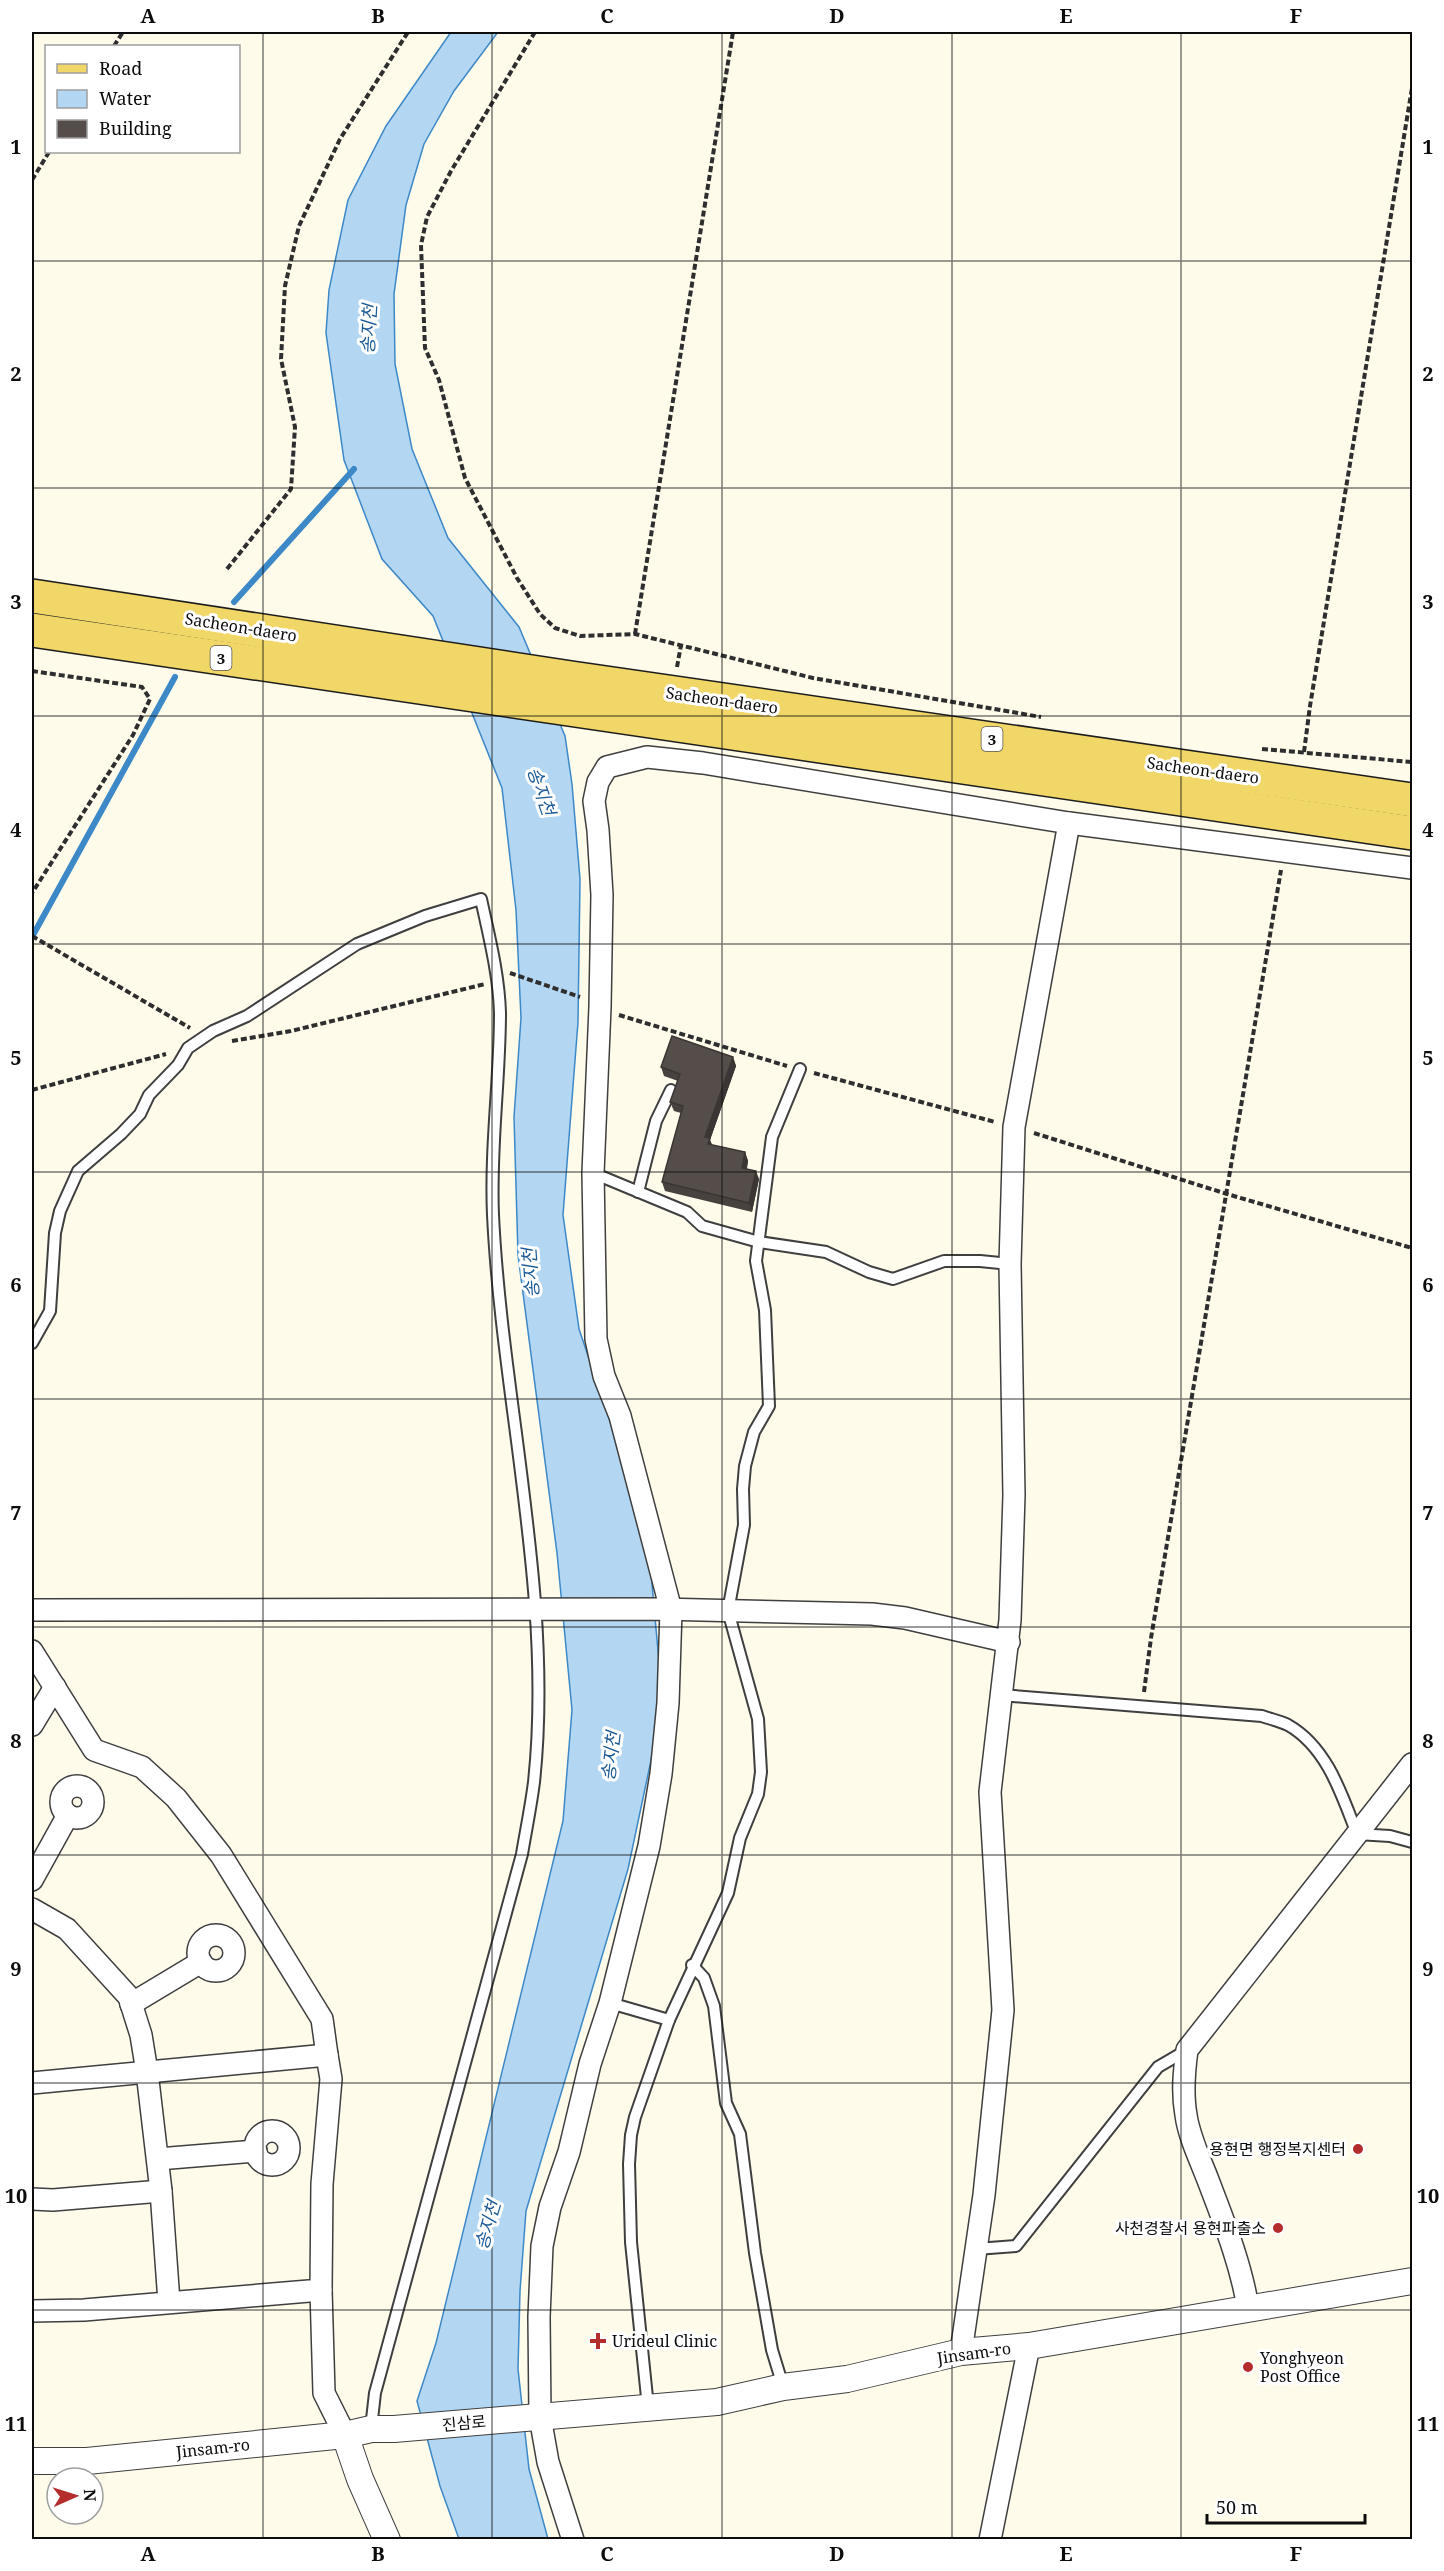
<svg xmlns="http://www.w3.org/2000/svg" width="1444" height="2571" viewBox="0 0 1444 2571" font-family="'Noto Serif','Noto Sans KR',serif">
<rect width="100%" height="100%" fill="#fefbeb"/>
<polygon fill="#b3d7f3" stroke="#3d88c6" stroke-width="1.5" points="451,32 498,32 454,91 424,144 406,205 394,294 395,364 412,449 448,538 519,627 565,736 572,784 580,879 578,1022 563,1215 579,1329 610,1421 651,1573 661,1684 657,1732 628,1869 526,2211 520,2291 518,2369 529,2469 548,2539 459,2539 440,2486 417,2401 436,2343 563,1821 572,1710 557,1553 518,1255 514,1117 521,1018 516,910 502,788 433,616 382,559 344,460 326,333 329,290 348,200 386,126"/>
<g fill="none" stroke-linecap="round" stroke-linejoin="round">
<g stroke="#3d88c6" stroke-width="6">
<polyline points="234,602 354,469"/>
<polyline points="32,937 175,677"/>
</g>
<defs>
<g id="service">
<polyline points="593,1173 687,1212 702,1226 759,1242 826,1252 869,1272 893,1279 944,1261 980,1261 1010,1264"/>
<polyline points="638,1192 656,1121 671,1090"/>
<path d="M32,1343L50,1311L55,1233L60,1211L78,1171L121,1134L140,1114L149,1095L178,1065L188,1048L213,1031L247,1016L357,944L425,916L481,899C489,936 499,975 500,1013C500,1080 490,1147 493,1215C502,1402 554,1595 534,1782C531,1806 526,1830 522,1854L375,2393L371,2428"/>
<path d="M1001,1695L1262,1716C1270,1719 1280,1721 1288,1725C1327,1747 1342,1795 1357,1834L1390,1836L1412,1842"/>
<polyline points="692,1965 704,1978 714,2006 726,2103 740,2134 755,2253 772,2350 783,2386"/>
<polyline points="610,2003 669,2020"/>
<polyline points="976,2249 1016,2246 1158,2067 1187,2050"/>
<polyline points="648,2407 631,2242 629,2164 631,2135 635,2117 669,2020 728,1893 740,1838 758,1794 761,1772 758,1719 728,1611 744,1525 743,1489 745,1466 754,1432 769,1406 765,1310 756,1261 772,1137 800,1069"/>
</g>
<g id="minor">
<polyline points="32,1610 660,1609 872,1614 905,1618 1009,1642"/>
<polyline points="32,1651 94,1750 142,1767 176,1798 221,1855 322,2019 327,2055"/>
<polyline points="32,1725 55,1687"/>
<circle cx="77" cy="1802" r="16"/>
<polyline points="32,1880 68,1815"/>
<polyline points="32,1909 67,1929 129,1997 141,2035 147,2072 161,2191 169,2302"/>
<circle cx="216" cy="1953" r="18"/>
<polyline points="131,2004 201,1962"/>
<polyline points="32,2083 327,2055 331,2079 322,2184 321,2290 84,2310 32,2311"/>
<circle cx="272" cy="2148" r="17"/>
<polyline points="158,2159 256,2151"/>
<polyline points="32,2199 53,2200 161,2191"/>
<polyline points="321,2290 324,2393 345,2435"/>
<path d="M1248,2308C1241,2264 1224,2222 1208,2180C1200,2159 1189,2137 1186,2115C1182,2093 1184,2072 1187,2050L1412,1764"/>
<polyline points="961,2352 984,2195 1003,2010 990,1792 1010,1620 1014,1495 1010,1264 1014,1127 1069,823"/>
<polyline points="573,2540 548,2462 540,2417 539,2317 542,2246 550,2207 569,2152 590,2064 610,2003 649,1846 661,1774 668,1703 671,1610 620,1416 604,1376 596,1339 593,1173 600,1007 602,895 598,830 594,801 598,782 607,767 647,757 703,763 1069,823 1412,868"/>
<polyline points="990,2540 1029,2346"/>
</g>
<g id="tertiary">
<polyline points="345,2435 360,2479 387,2540"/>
<polyline points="32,2461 87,2461 345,2435 371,2429 394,2429 717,2402 783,2387 847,2379 961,2352 1029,2346 1412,2281"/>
</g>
<g id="primary">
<polyline points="32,596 571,678 1412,800"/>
<polyline points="32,630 1412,833"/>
</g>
</defs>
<use href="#service" stroke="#3f3f3f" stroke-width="14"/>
<use href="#minor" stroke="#3f3f3f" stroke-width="24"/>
<use href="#tertiary" stroke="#3f3f3f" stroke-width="28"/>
<use href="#primary" stroke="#1d1d1d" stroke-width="36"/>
<g stroke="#2e2e2e" stroke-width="4" stroke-dasharray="6 3" stroke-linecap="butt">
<polyline points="535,32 451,171 427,217 421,245 425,348 439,380 465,478 517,578 540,614 555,628 580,636 635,634 813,678 1041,717"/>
<polyline points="114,46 123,32"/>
<polyline points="32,180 49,152"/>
<polyline points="227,569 291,489 295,427 281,359 285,286 299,226 340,139 408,32"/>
<polyline points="635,634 733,32"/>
<polyline points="677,667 681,645"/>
<polyline points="32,671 142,687 150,699 133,735 32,893"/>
<polyline points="1262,749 1412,762"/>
<polyline points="1304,752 1310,706 1412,88"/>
<polyline points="32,936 190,1028"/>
<polyline points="510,973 580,997"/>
<polyline points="619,1015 787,1066"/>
<polyline points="232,1041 291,1031 485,984"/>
<polyline points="814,1073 995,1122"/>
<polyline points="32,1090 166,1054"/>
<polyline points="1034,1133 1227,1194 1412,1248"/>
<polyline points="1144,1692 1151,1638 1281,870"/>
</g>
<use href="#service" stroke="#fff" stroke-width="10"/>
<use href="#minor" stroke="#fff" stroke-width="21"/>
<use href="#tertiary" stroke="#fff" stroke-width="26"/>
<use href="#primary" stroke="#f1d768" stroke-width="33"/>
</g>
<polygon fill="#48423f" points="733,1057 736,1066 710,1140 712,1145 745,1152 748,1161 747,1169 759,1179 752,1212 665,1191 662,1182 681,1113 674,1111 670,1102 678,1081 664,1076 661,1067"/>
<g fill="#3b3633">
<polygon points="733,1057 736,1066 710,1140 713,1147 708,1146 705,1137"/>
<polygon points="745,1152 748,1161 745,1176 742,1168"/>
<polygon points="756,1171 759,1179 752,1212 749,1203"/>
</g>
<polygon fill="#544d49" stroke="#3b3633" stroke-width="1.5" points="672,1036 733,1057 705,1137 710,1138 708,1144 745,1152 742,1168 756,1171 749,1203 662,1182 683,1106 670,1102 680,1074 661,1067"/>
<path fill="none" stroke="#0c0c0c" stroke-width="1.5" stroke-opacity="0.55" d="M263,32V2540M492,32V2540M722,32V2540M952,32V2540M1181,32V2540M32,261H1412M32,488H1412M32,716H1412M32,944H1412M32,1172H1412M32,1399H1412M32,1627H1412M32,1855H1412M32,2083H1412M32,2310H1412"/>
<g fill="#b42c2b" stroke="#fff" stroke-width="2">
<circle cx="1358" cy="2149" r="6"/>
<circle cx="1278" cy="2228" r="6"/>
<path d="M595 2332h6v6h6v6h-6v6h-6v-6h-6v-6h6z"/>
<circle cx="1248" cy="2367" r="6"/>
</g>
<g text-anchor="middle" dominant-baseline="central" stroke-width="6" stroke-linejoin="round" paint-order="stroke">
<g fill="#fff" stroke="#555" stroke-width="1.5">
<rect x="210.5" y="646" width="21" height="24" rx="4.5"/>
<rect x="981.5" y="727" width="21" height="24" rx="4.5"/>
</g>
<g font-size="15" font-weight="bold" fill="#0c0c0c">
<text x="221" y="658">3</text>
<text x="992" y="739">3</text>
</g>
<g font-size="16" fill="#0c0c0c" stroke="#fff">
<text transform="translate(241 627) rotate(9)">Sacheon-daero</text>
<text transform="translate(722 700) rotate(8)">Sacheon-daero</text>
<text transform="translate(1203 770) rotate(8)">Sacheon-daero</text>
<text transform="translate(974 2353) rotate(-8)">Jinsam-ro</text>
<text transform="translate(464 2423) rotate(-5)">진삼로</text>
<text transform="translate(213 2448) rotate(-6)">Jinsam-ro</text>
</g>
<g font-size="16" fill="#0c0c0c" stroke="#fff" text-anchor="end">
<text x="1346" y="2149">용현면 행정복지센터</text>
<text x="1266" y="2228">사천경찰서 용현파출소</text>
<text x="612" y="2341" text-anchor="start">Urideul Clinic</text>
<text x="1260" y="2358" text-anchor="start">Yonghyeon<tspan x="1260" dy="18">Post Office</tspan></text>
</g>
<g font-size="18" font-style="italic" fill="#1c5a96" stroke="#fff">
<text transform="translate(368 329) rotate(-87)">송지천</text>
<text transform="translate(542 791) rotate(71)">송지천</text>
<text transform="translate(530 1273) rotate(-94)">송지천</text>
<text transform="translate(610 1756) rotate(-83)">송지천</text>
<text transform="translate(487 2225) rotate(-74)">송지천</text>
</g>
</g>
<rect width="1444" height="2571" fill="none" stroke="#ffffff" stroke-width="66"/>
<rect x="45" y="45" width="195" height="108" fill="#ffffff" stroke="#9e9e9e" stroke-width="1.5"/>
<rect x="57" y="64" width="30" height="9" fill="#f1d768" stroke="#9e9e9e" stroke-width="1.5"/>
<text x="99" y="75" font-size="18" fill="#0c0c0c">Road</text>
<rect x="57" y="90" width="30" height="18" fill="#b3d7f3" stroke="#9e9e9e" stroke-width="1.5"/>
<text x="99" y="105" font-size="18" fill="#0c0c0c">Water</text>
<rect x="57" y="120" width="30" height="18" fill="#544d49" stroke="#9e9e9e" stroke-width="1.5"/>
<text x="99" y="135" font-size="18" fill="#0c0c0c">Building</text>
<g transform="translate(75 2496) rotate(87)"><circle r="28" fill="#ffffff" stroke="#9e9e9e" stroke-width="1.5"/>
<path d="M0-4.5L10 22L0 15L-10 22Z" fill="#b42c2b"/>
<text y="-9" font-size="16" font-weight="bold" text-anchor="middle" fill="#0c0c0c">N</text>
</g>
<path d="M1207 2514v9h158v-9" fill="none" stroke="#0c0c0c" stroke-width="3"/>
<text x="1216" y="2514" font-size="18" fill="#0c0c0c" stroke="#ffffff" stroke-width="4.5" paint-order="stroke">50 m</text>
<rect x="33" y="33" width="1378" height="2505" fill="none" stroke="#0c0c0c" stroke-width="2"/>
<g font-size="20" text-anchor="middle" font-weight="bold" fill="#0c0c0c">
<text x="148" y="23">A</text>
<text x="378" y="23">B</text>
<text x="607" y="23">C</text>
<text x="837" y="23">D</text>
<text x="1066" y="23">E</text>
<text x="1296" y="23">F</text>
<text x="16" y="154">1</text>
<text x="1428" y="154">1</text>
<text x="16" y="381">2</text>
<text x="1428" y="381">2</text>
<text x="16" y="609">3</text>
<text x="1428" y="609">3</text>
<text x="16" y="837">4</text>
<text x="1428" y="837">4</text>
<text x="16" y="1065">5</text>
<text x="1428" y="1065">5</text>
<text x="16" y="1292">6</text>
<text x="1428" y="1292">6</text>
<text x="16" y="1520">7</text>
<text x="1428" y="1520">7</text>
<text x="16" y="1748">8</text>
<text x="1428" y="1748">8</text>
<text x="16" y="1976">9</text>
<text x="1428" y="1976">9</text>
<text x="16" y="2203">10</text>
<text x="1428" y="2203">10</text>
<text x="16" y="2431">11</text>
<text x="1428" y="2431">11</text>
<text x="148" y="2561">A</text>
<text x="378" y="2561">B</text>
<text x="607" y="2561">C</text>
<text x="837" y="2561">D</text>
<text x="1066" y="2561">E</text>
<text x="1296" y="2561">F</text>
</g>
</svg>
